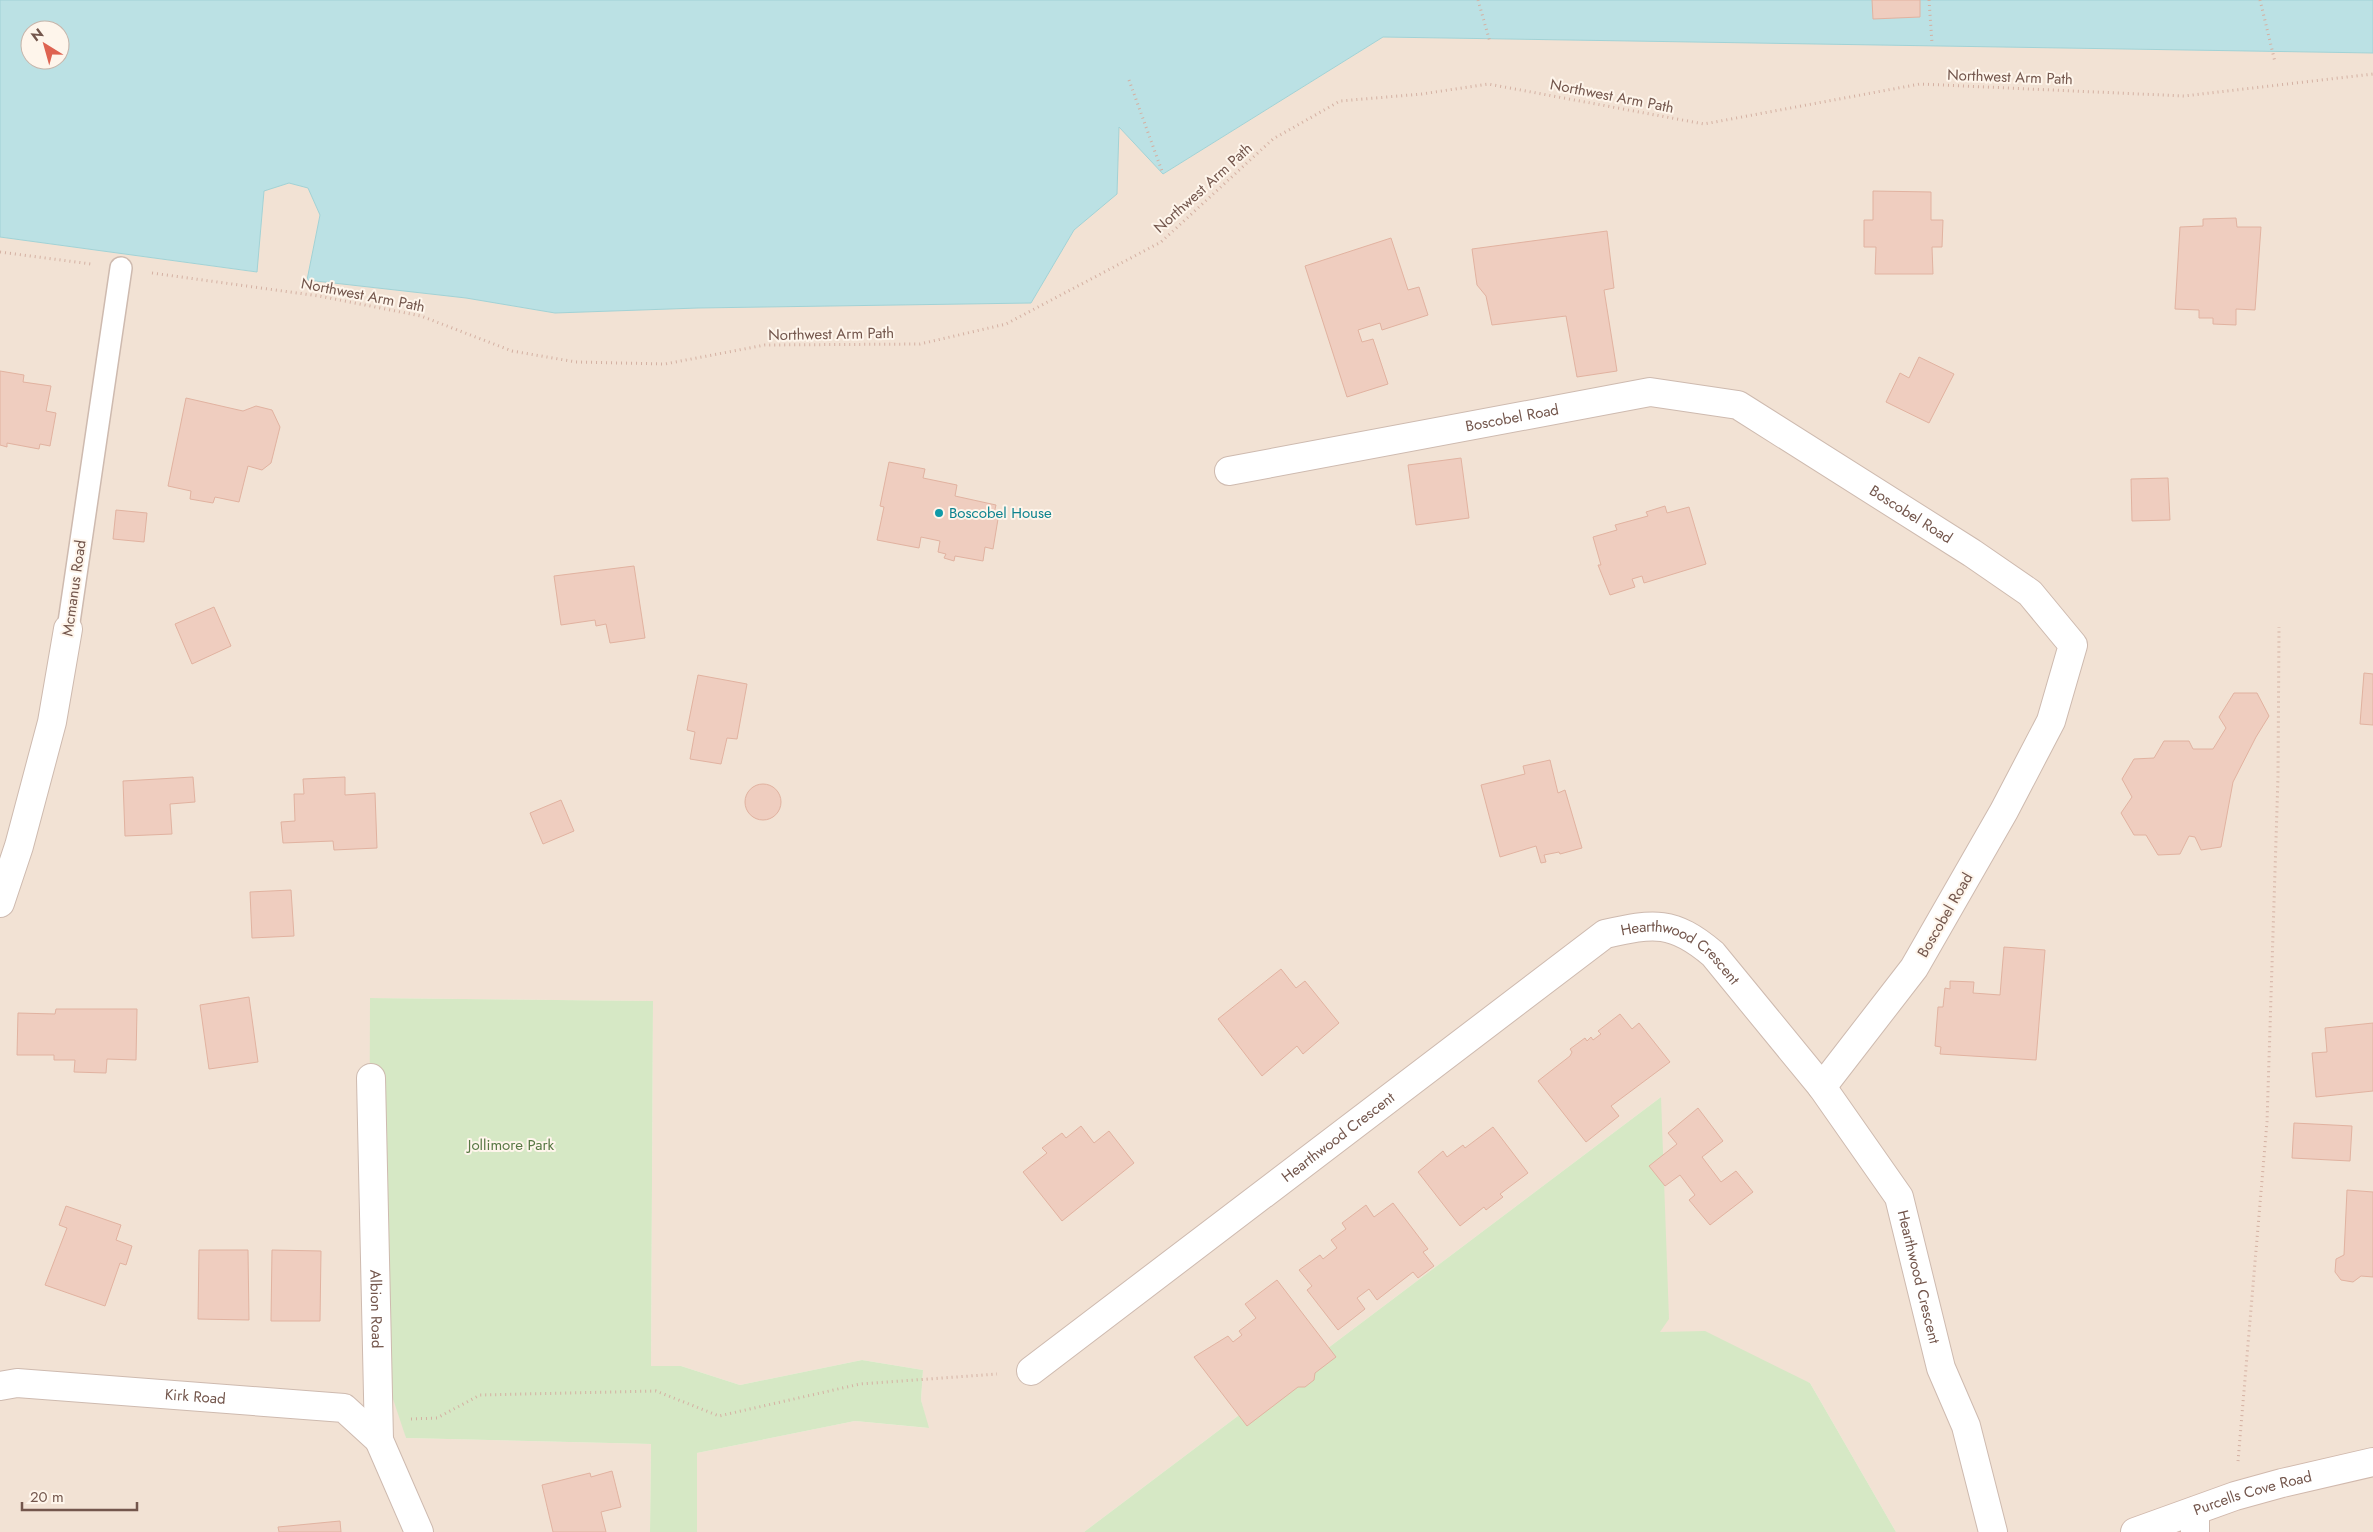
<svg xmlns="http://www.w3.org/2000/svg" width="2373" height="1532" viewBox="0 0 2373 1532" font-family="Jost,sans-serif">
<rect width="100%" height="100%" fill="#fbf1e5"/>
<polygon fill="#f2e2d4" points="1383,37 2373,53 2373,1532 1896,1532 1810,1383 1660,1332 1661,1097 1084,1532 697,1532 697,1453 855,1421 928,1428 921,1400 923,1370 862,1360 740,1385 681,1366 651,1366 653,1001 371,998 369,1279 406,1438 651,1444 650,1532 0,1532 0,237 256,272 264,191 289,183 308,188 320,215 308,280 466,298 555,313 698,308 1031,303 1074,230 1117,194 1119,127 1163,174"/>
<g fill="#d6e8c5">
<polygon points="370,998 653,1001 651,1366 681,1366 740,1385 862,1360 923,1370 921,1400 929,1428 855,1421 697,1453 697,1532 650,1532 651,1444 406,1438 393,1399 386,1356 369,1279"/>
<polygon points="1661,1097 1669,1319 1660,1332 1705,1331 1810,1383 1896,1532 1084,1532"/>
</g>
<path fill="#bbe1e4" stroke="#a2d2d5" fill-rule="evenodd" d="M0,0H2373V53L1383,37L1163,174L1119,127L1117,194L1074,230L1031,303L698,308L555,313L466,298L307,280L320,215L308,188L289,183L264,191L257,272L0,237ZM30,30H60V60H30Z"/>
<g fill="#efcdbf" stroke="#e1b2a0">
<polygon points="1872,0 1920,0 1920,17 1873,19"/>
<polygon points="1873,191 1931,192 1931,220 1943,220 1942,247 1932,247 1933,274 1875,274 1876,247 1864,247 1864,220 1873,220"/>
<polygon points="2236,218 2237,227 2261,227 2255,310 2236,309 2236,325 2213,324 2213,318 2199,318 2199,310 2175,309 2180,227 2203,226 2203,219"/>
<polygon points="1607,231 1614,288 1604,290 1617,371 1577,377 1566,316 1492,325 1486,296 1477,285 1472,249"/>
<polygon points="1391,238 1408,290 1419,287 1428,315 1382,330 1380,323 1358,330 1362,342 1373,339 1388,384 1347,397 1305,266"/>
<polygon points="1919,357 1954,374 1929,423 1886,402 1900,373 1909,378"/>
<polygon points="0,371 24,375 23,382 51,386 46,411 56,413 50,446 40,444 39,449 7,443 7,447 0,445"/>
<polygon points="186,398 243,411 256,406 272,410 280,427 271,463 262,470 248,466 239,502 215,497 213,503 190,499 191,491 168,486"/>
<polygon points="1461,458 1469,518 1416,525 1408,465"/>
<polygon points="889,462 925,469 923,478 957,485 955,496 996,505 993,518 998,519 993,549 985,547 983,561 955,556 954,561 944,558 946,554 938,552 940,541 921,537 919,548 877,540 884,507 880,506"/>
<polygon points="2168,478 2170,520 2132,521 2131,479"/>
<polygon points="1665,506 1667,513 1689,507 1706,564 1644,583 1642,576 1632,579 1635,587 1610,595 1598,565 1601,565 1593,537 1617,530 1615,525 1648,516 1646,512"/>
<polygon points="116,510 147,513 144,542 113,539"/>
<polygon points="634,566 645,638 610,643 606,624 596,626 595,620 561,625 554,576"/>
<polygon points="214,607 231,646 192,664 175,624"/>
<polygon points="2364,673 2373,674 2373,725 2360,724"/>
<polygon points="698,675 747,684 737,739 727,738 721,764 690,759 695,732 687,730"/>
<polygon points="2234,693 2257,693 2269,716 2256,737 2233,782 2221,847 2201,850 2195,837 2189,836 2180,854 2158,855 2146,835 2134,835 2121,813 2132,797 2122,779 2134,759 2154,758 2164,741 2189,741 2193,749 2213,749 2226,728 2219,717"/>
<polygon points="1550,760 1558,793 1565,790 1582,848 1560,854 1559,852 1544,855 1546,862 1541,863 1536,846 1500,857 1481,785 1525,774 1523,766"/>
<polygon points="193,777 195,802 170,804 172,834 125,836 123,781"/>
<polygon points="345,777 345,795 375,793 377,848 334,850 333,841 283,843 281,822 295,821 294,794 304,794 303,779"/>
<circle cx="763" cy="802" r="18"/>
<polygon points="561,800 574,831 543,844 530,813"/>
<polygon points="291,890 294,936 252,938 250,892"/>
<polygon points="2004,947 2045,950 2036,1060 1940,1054 1941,1047 1935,1046 1938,1007 1943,1007 1945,988 1950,989 1950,981 1974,982 1973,993 2000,995"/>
<polygon points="1281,969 1296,988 1305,981 1339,1023 1303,1054 1297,1046 1262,1076 1218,1019"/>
<polygon points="249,997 258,1062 209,1069 200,1005"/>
<polygon points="56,1009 137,1009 136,1060 107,1059 106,1073 74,1072 75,1060 54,1060 54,1055 17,1055 18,1013 55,1014"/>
<polygon points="1620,1014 1632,1029 1639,1023 1670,1062 1611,1106 1619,1116 1586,1142 1538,1081 1570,1056 1572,1052 1570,1049 1585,1038 1587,1041 1591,1037 1593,1040 1601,1034 1598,1031"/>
<polygon points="2373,1023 2373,1091 2316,1097 2312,1053 2327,1052 2325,1028"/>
<polygon points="1698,1108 1723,1141 1702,1157 1721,1182 1736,1171 1753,1192 1710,1225 1689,1200 1695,1195 1680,1175 1665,1186 1649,1166 1677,1144 1668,1133"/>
<polygon points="2294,1123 2352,1126 2350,1161 2292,1158"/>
<polygon points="1081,1126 1094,1143 1109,1131 1134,1163 1062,1221 1023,1172 1047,1153 1042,1148 1062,1133 1066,1138"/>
<polygon points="1493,1127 1528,1173 1500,1194 1503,1197 1486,1210 1484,1207 1460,1226 1418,1172 1443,1151 1447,1157 1463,1145 1465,1148"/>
<polygon points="2347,1190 2373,1192 2373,1277 2361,1276 2353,1282 2341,1280 2335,1272 2336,1259 2344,1255"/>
<polygon points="1393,1203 1428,1249 1423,1252 1434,1266 1418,1278 1413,1272 1377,1300 1369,1289 1357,1298 1365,1309 1338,1330 1307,1290 1312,1286 1299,1270 1320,1255 1323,1259 1337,1248 1331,1240 1346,1229 1342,1223 1366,1205 1374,1217"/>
<polygon points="66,1206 121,1225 116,1240 132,1246 126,1265 120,1263 105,1306 45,1285 67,1228 59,1225"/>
<polygon points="199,1250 248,1250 249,1320 198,1319"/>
<polygon points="272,1250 321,1251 320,1321 271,1321"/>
<polygon points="1277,1280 1336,1357 1315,1373 1314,1380 1305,1387 1298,1387 1247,1426 1194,1357 1228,1336 1233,1342 1242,1335 1239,1331 1256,1318 1245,1304"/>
<polygon points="612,1471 621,1507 601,1512 606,1532 553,1532 542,1485 590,1473 591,1477"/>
<polygon points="340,1521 341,1532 279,1532 278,1527"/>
</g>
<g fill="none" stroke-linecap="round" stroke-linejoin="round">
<defs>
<polyline id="lane" points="68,629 121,268"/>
<g id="street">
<path id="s1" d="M1229,471L1650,392L1738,405L1972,553L2030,593L2073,645L2051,721L2004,811L1914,968L1822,1087"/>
<polyline points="0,903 19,846 52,722 68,629"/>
<path id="s2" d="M371,1078L379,1440L419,1532"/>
<path id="s3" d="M1031,1371L1605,934C1654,923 1673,920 1713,954L1822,1087L1899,1197L1941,1368L1966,1426L1993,1532"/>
<path id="s4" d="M0,1386L17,1383L344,1408L379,1440"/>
<polyline points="2195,1532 2195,1511"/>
</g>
<g id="secondary">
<path id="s5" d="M2135,1532L2235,1496L2282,1483L2373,1462"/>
</g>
</defs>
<use href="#lane" stroke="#cebaaf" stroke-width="24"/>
<use href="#street" stroke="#cebaaf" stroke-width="30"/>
<use href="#secondary" stroke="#d1b9ad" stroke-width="30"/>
<g stroke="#d4b0a2" stroke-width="3" stroke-dasharray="1 4" stroke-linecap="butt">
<polyline points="1478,0 1490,42"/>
<polyline points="1929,0 1932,43"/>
<polyline points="2260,0 2275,62"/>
<polyline points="1129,80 1163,174"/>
<polyline points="0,252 91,264"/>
<polyline points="152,273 319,296 421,316 512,351 576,362 665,364 765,345 920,344 1006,324 1161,242 1273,139 1340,101 1422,94 1488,84 1704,124 1920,84 2184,96 2373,74"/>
<polyline points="411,1419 437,1418 480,1395 656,1391 719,1416 860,1384 997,1374"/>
<polyline points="2238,1461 2267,1122 2278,777 2279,627"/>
</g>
<use href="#lane" stroke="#fff" stroke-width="21"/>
<use href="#street" stroke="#fff" stroke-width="28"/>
<use href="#secondary" stroke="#fff" stroke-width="28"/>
</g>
<circle fill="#0f9aa8" stroke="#fef5eb" stroke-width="2" cx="939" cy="513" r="5"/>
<g text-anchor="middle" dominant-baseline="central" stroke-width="4" stroke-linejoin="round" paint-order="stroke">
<g font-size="15" fill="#73564c" stroke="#fef5eb">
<text transform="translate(2010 77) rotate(2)">Northwest Arm Path</text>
<text transform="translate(1612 96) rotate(11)">Northwest Arm Path</text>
<text transform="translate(1203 188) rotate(-42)">Northwest Arm Path</text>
<text transform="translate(363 295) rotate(11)">Northwest Arm Path</text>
<text transform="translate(831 334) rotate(-1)">Northwest Arm Path</text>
<text stroke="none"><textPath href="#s1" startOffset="288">Boscobel Road</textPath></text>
<text stroke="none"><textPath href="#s1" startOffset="722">Boscobel Road</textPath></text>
<text transform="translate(74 588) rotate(-82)">Mcmanus Road</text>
<text transform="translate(1945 915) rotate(-60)">Boscobel Road</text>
<text stroke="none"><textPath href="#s3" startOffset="806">Hearthwood Crescent</textPath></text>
<text stroke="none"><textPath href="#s3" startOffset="386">Hearthwood Crescent</textPath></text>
<text stroke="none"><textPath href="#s3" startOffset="1226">Hearthwood Crescent</textPath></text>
<text stroke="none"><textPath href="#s2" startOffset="231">Albion Road</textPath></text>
<text stroke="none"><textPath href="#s4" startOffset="196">Kirk Road</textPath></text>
<text stroke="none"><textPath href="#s5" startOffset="124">Purcells Cove Road</textPath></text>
</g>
<g font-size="15" fill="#0d838f" stroke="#fef5eb" text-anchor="start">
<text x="949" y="513">Boscobel House</text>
</g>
<g font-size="15" fill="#587844" stroke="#fef5eb">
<text x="511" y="1145">Jollimore Park</text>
</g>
</g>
<g transform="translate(45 45) rotate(323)"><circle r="24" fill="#fef5eb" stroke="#c6b5ab"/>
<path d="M0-4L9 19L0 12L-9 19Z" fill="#de6351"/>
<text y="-8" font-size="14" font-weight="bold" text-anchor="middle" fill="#73564c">N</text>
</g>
<path d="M22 1502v8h115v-8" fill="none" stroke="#73564c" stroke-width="2.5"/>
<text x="30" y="1502" font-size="15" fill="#73564c" stroke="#fef5eb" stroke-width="4" paint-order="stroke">20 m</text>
</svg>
